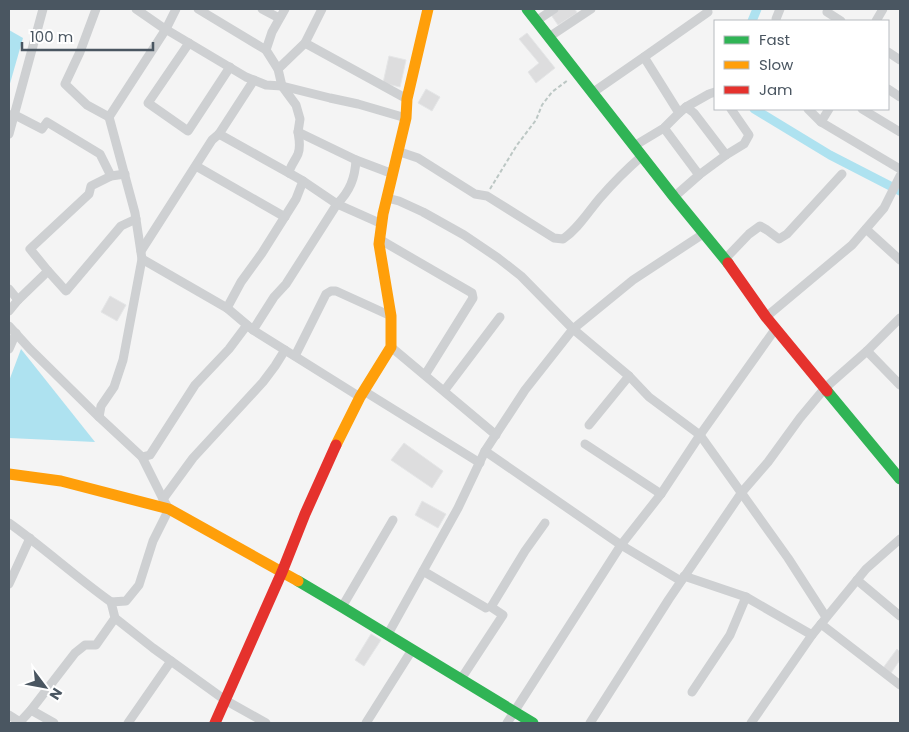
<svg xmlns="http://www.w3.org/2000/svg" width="909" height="732" viewBox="0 0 909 732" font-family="Poppins,sans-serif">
<rect width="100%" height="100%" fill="#f4f4f4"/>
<g fill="#aee2f0">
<polygon points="9,30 23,38 9,87"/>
<polygon points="21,349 95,442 9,438 9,381"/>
</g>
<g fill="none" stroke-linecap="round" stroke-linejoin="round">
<g stroke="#aee2f0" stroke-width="9">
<polyline points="752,21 757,9"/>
<polyline points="754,109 830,155 900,191"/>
</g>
</g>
<g fill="#ddddde" stroke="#e5e6e7">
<polygon points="555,9 575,9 577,13 558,25 549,12"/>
<polygon points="527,33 555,68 536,83 528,72 539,63 519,39"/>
<polygon points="389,56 406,60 400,87 383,83"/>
<polygon points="426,89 440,97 432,111 418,103"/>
<polygon points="110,296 126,305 117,321 101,312"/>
<polygon points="404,443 443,471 432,488 391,460"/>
<polygon points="422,501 446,514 438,528 415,515"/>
<polygon points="371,634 381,640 364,666 355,660"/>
<polygon points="897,649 900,652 900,660 891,673 883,668"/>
</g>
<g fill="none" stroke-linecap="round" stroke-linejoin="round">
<polyline stroke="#bcc7c4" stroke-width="2" stroke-dasharray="4 2.5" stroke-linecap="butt" points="490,189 517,145 536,120 542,105 552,92 568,80"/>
<g stroke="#ced0d2" stroke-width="9">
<polyline points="96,9 80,52 65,84 87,105 109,117 166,29 176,9"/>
<polyline points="136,9 162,27 246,77 266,85 282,86 330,98 358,104 406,118"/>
<polyline points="198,9 266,50 272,32 285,9"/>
<polyline points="262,9 279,18"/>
<polyline points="828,9 827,12 841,21"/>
<polyline points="776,19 780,9"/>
<polyline points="536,21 554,9"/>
<polyline points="876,21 883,9"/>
<polyline points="549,37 591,9"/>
<polyline points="189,43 148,103 188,131 230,67"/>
<polyline points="305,43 407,99"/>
<polyline points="266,50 278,69 282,86 296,105 300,119 298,132 356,160 393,174"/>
<polyline points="888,52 900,60"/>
<polyline points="278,69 305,43 322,9"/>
<polyline points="254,80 219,134 289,173"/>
<polyline points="888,89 900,97"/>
<polyline points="592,93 644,57 708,12 707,9"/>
<polyline points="686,107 709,94 715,92"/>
<polyline points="808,109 821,122"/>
<polyline points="829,109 821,122 900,169"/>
<polyline points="862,109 900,132"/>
<polyline points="679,113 686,107 694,113 726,155 699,175"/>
<polyline points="13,114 42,129 47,122 100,154 111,176"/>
<polyline points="664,128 699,175 674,197"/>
<polyline points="9,134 43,9"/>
<polyline points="634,146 664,128 679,113 644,57"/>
<path d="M397,153H403L418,158L475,194L487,196L554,238L563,239C578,229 588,212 600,198C613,183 627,169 642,156"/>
<polyline points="726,155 744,144 749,135 731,109"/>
<path d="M356,160C355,178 350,191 337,204L286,284L274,297L253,330L360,397"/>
<polyline points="196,166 285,217"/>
<polyline points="303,181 337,204 382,224"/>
<polyline points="387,198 399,201 423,212 464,235 498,258 521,276 573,329 629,376 649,397 700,435 788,558 826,617"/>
<polyline points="866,229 900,260"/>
<polyline points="379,239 472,293 473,298 425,375"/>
<polyline points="141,251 212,140 219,134"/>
<polyline points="142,259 227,308"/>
<polyline points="725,259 749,234 760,226 767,230 779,239 787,234 842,174"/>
<polyline points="48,271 30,249 89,194 91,186 111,176 125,174"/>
<polyline points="9,289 18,300 9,311"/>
<polyline points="18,300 48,271 66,291 121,226 136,219"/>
<polyline points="766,317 852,245 884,208 900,176"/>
<polyline points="9,326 30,349 99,417 142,457 163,499 169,509 153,541 139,585 126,601 111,602 115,618 153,648 225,700 266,723"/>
<path d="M253,330L227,308L241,282L262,253L296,199L303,181L289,173C290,166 295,161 298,154C301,146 299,139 298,132"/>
<polyline points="391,347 496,435"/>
<polyline points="9,349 16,333"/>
<polyline points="867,351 900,385"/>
<polyline points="295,356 326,294 331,291 336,291 391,316"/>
<polyline points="364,391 480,463"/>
<polyline points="444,391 500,317"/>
<polyline points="99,417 101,406 114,387 123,360 142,259 135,213 109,117"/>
<polyline points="589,425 629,376"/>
<polyline points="585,444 661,494"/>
<polyline points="485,451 621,545 681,581"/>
<polyline points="142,457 150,455 195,385 229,349 247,325"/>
<polyline points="163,499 193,458 263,382 275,366 285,350"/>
<path d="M9,523C44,548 76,577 111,602"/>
<polyline points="423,571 486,608"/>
<polyline points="684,576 746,597 812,635"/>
<polyline points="857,580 900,616"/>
<polyline points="9,584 30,538"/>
<polyline points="342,607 393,520"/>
<polyline points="821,624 900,685"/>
<polyline points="388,634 458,508 485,451 525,390 573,329 633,280 703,234"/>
<polyline points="461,679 503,615 491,607 525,551 545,523"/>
<polyline points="692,692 730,635 746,597"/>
<polyline points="31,710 54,723"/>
<polyline points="9,715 20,722 31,710 75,653 85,645 96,645 115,618"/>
<polyline points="128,723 171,661"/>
<polyline points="366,723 412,650"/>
<polyline points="507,723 621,545 661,494 700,435 776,328"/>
<polyline points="590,723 669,599 742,492 768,462 800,418 825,388 867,351 900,318"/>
<polyline points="751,723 812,635 866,569 900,539"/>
</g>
<g stroke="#30b455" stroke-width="11">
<polyline points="527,9 674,197 728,263"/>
<polyline points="827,391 900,479"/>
<polyline points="298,581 342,607 533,723"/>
</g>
<g stroke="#ff9f0a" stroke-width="11">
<polyline points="336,445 360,397 391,347 391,316 379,244 383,214 406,118 407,99 428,9"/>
<polyline points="9,474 61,481 169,509 298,581"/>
</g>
<g stroke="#e5322d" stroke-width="11">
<polyline points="728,263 766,317 827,391"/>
<polyline points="215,723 282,572 305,514 336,445"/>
</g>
</g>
<rect width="909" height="732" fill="none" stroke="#4a5661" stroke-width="20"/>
<rect x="714" y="20" width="175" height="90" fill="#ffffff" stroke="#b7bbc0"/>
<rect x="724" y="36" width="25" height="8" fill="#30b455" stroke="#b7bbc0"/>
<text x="759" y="45" font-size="15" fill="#4a5661">Fast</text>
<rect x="724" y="61" width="25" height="8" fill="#ff9f0a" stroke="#b7bbc0"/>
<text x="759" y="70" font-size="15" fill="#4a5661">Slow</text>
<rect x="724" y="86" width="25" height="8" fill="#e5322d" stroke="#b7bbc0"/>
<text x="759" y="95" font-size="15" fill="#4a5661">Jam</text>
<g transform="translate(45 687) rotate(122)" stroke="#ffffff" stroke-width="4" paint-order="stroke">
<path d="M0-4L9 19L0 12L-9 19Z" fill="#4a5661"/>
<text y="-8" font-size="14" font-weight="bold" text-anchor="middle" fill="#4a5661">N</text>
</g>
<path d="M22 42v8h131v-8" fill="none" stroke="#4a5661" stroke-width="2.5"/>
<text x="30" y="42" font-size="15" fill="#4a5661" stroke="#ffffff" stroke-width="4" paint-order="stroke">100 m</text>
</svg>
